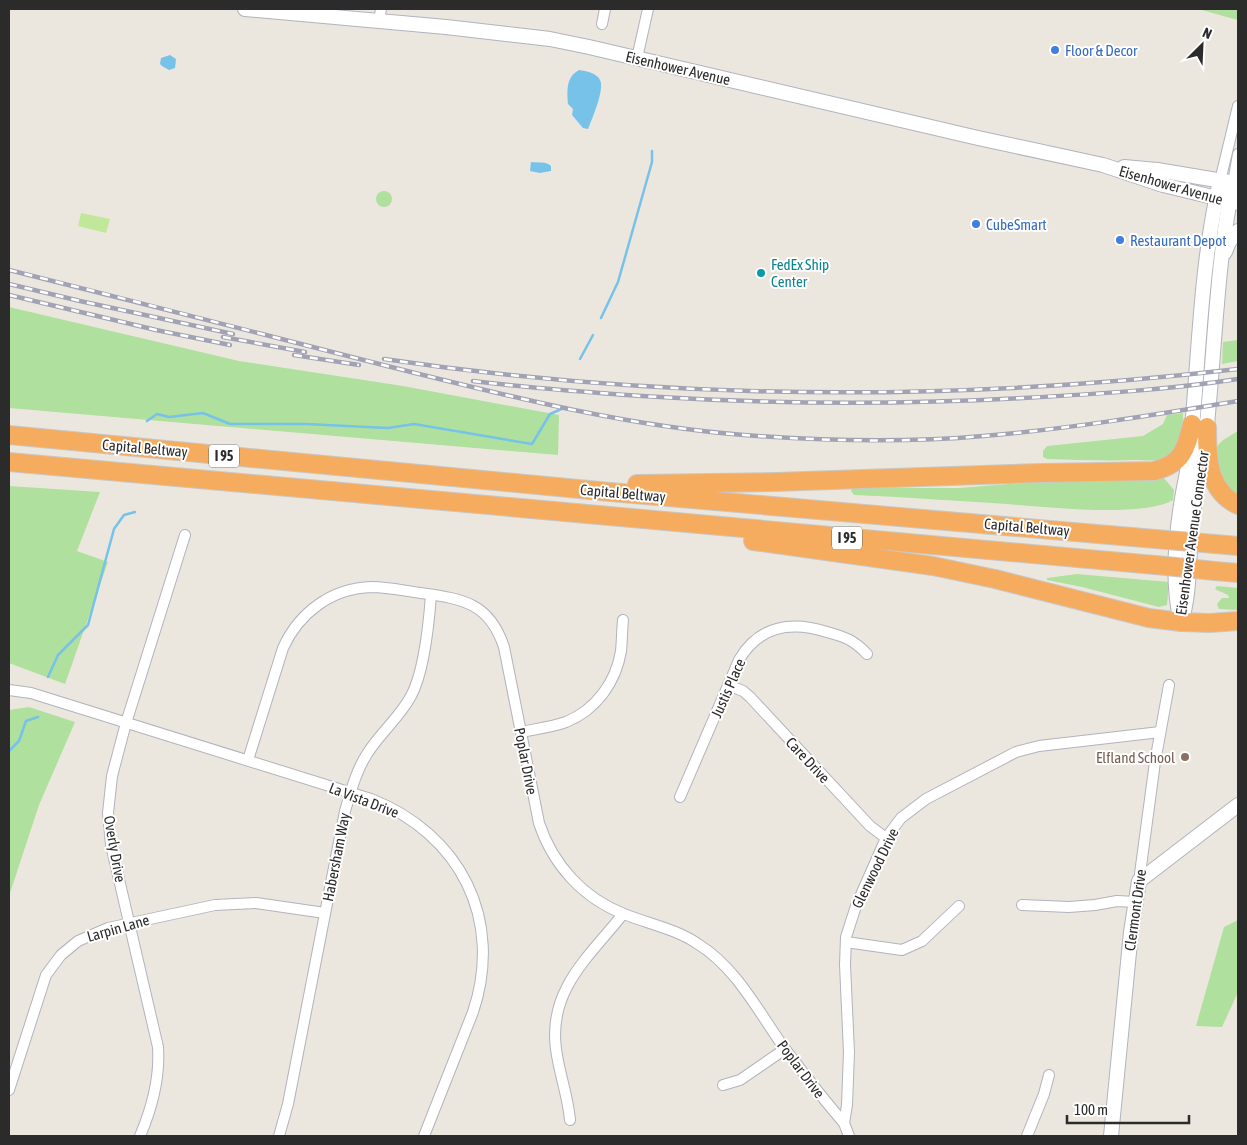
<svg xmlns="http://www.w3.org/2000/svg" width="1247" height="1145" viewBox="0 0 1247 1145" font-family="'Asap Condensed',sans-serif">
<rect width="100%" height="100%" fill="#ece7de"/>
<g fill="#afe09e">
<polygon points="1198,9 1238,9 1238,20"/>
<circle cx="384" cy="199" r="8"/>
<polygon points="9,307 239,361 403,386 559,415 558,455 9,408"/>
<polygon points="1238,340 1238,361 1222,364 1223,342"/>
<path d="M1183,413C1183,427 1182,451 1167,458C1158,462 1145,460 1136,460C1106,461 1077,460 1047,459L1043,457V451L1047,446L1143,436L1163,424L1167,415Z"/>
<path d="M1238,431V495C1225,486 1209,460 1219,444C1223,439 1232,435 1238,431Z"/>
<path d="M1163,477L1174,490L1173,500C1142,518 1045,507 1007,504C956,501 905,497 854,495L851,491L852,488H959L1034,482Z"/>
<polygon points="9,486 100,492 77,551 108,562 65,684 9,663"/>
<polygon points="1077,574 1169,582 1167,605 1159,607 1082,587 1047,580 1047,578"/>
<polygon points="1217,586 1238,588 1238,610 1219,609 1217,604 1222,598 1229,598 1228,595 1215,589"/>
<polygon points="29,707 75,722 39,805 9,896 9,710"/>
<polygon points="1238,920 1238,992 1222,1027 1196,1026 1224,927"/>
</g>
<polygon fill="#c0e79a" points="81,213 110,219 106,233 78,226"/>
<g fill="#77c2e9">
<polygon points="170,55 176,59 175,68 169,70 162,66 160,64 161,58"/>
<path d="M579,70C586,71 597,73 600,80C605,89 592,119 588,129L583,128L572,115L573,109L568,104C567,90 566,77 579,70Z"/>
<path d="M531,162C537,163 547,161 551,166V171L540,173L530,171Z"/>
</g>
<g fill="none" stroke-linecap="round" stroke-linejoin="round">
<g stroke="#77c2e9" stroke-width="2.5">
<polyline points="601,318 618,282 652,162 652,151"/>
<polyline points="580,359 593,335"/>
<polyline points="147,421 157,414 169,417 203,413 230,424 306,424 388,428 414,424 532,444 550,414 566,407"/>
<polyline points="48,677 58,655 88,625 114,529 124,515 135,512"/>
<polyline points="9,751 19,741 26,721 38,717"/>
</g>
<defs>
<g id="street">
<polyline points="379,21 381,9"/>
<polyline points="602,24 605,9"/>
<polyline points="637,58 648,9"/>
<polyline points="1220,181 1238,106"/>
<polyline points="1233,183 1238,154"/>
<polyline points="728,685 743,691 750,697 870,826 886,838"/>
<path d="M9,690L31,693L371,799C460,834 504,919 473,1012L424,1136"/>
<path d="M521,732C536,729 552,727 566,722C596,710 616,682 621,651C622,641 622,630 623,620"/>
<path d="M248,760L283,648C299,613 331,588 372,587C388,587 405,591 421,593C462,599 489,602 504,647L539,823C553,865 583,898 624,914C649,924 676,929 698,944C737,968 759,1013 785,1049C804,1074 823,1099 844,1123"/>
<path d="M680,797L739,660C759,625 792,621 827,632C845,637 854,640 867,654"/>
<polyline points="1139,881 1155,762 1169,685"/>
<polyline points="1022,905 1069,907 1095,905 1117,901 1135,902"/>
<polyline points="846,942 902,950 922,941 959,906"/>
<polyline points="723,1085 740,1080 785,1049"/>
<polyline points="9,1090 46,975 61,955 78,941 108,928 215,905 256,903 325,913"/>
<path d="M570,1120C568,1096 559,1073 556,1049C548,989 590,956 623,914"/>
<path d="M140,1136C152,1108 160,1077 158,1047L111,845L108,813L112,776L126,723L185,535"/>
<path d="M279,1136L288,1104L345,811C351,791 356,771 367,754C380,733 400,717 411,696C424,672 429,622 431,595"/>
<polyline points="849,1136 844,1123 847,1105 849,1052 845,965 846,937 856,906 879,854 886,838 901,818 926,799 1016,752 1039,746 1160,732"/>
<polyline points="1027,1136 1044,1094 1049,1075"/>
</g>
<g id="secondary">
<polyline points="245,9 446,27 550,39 589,47 978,138 1103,165 1163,185 1238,203"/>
<polyline points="1124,167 1157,170 1229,182"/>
<polyline points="1225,252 1229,242 1238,231"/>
<path d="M1182,619C1191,587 1188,554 1192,521C1196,489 1204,457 1207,424C1215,344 1217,262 1233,183"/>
<path d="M1181,622C1172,585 1175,543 1181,505C1183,490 1187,475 1189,460C1199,367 1199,272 1220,181"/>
<polyline points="1111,1136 1131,932 1139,881 1238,805"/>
</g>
<g id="highway">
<path d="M1207,427C1207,456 1207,490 1238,505"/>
<polyline points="9,435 610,492 1167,540"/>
<polyline points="9,462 1166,566"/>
<path d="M637,484L775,482L1041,473L1154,471C1182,464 1186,450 1192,424"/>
<polyline points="753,541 933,566 995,579 1149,618 1181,622 1210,623 1238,621"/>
<polyline points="1215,544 1238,546"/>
<polyline points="1215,571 1238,573"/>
</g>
</defs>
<use href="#street" stroke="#b1b3be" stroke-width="12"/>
<use href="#secondary" stroke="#b1b3be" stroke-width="16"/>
<use href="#highway" stroke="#c8c8c8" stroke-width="20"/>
<use href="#street" stroke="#fff" stroke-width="10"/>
<use href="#secondary" stroke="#fff" stroke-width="14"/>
<use href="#highway" stroke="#f6ac5f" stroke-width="18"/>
<defs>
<g id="rail">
<path d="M9,270C135,301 261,334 387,366C504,395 623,426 744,435C824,441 904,443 983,436C1068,429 1154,415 1238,401"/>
<polyline points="9,284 80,301 233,334"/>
<polyline points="9,295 156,330 230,345"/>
<polyline points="223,337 305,352"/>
<polyline points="294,355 359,365"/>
<path d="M384,359C667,401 954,402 1238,369"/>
<path d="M473,381C529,388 585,392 642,396C769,404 896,405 1023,398C1095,394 1167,390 1238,379"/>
</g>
</defs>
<use href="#rail" stroke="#a1a2b4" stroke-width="4.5"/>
<use href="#rail" stroke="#fff" stroke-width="2.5" stroke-dasharray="8" stroke-linecap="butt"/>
<defs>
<g id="highway-bridge">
<polyline points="1167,540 1215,544"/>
<polyline points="1166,566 1215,571"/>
</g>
</defs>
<use href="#highway-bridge" stroke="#c8c8c8" stroke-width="20" stroke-linecap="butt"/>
<use href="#highway-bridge" stroke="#f6ac5f" stroke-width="18"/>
</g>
<g fill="#3f7fe0" stroke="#fff" stroke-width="2">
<circle cx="1055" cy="50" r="5"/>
<circle cx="976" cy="224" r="5"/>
<circle cx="1120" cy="240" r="5"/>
</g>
<circle fill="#0f9aa8" stroke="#fff" stroke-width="2" cx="761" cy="273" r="5"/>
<circle fill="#8d6e63" stroke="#fff" stroke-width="2" cx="1185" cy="757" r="5"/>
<g text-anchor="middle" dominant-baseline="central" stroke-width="4" stroke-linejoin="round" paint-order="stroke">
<g fill="#fff" stroke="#6b6b6b" stroke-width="1">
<rect x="209" y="444.5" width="30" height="23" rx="4"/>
<rect x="832" y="526.5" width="30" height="23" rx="4"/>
</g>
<g font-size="14" font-weight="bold" fill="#2b2b2b">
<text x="224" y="456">I 95</text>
<text x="847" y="538">I 95</text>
</g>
<g font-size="15" fill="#366cbe" stroke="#fff" text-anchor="start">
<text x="1065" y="50">Floor &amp; Decor</text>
<text x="986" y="224">CubeSmart</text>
<text x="1130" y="240">Restaurant Depot</text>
</g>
<g font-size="15" fill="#2b2b2b" stroke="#fff">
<text transform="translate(678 68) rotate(13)">Eisenhower Avenue</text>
<text transform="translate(1171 185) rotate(16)">Eisenhower Avenue</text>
<text transform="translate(145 448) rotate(5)">Capital Beltway</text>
<text transform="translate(623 493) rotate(5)">Capital Beltway</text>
<text transform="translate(1027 527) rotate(5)">Capital Beltway</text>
<text transform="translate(1192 533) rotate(-82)">Eisenhower Avenue Connector</text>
<text transform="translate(728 688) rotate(-66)">Justis Place</text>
<text transform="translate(808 760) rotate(47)">Care Drive</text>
<text transform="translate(526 761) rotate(79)">Poplar Drive</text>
<text transform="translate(364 800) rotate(21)">La Vista Drive</text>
<text transform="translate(115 849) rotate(80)">Overly Drive</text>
<text transform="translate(336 857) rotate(-79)">Habersham Way</text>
<text transform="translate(875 868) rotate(-64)">Glenwood Drive</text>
<text transform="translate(1135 910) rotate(-82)">Clermont Drive</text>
<text transform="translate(118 928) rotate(-16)">Larpin Lane</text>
<text transform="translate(801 1069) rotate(53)">Poplar Drive</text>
</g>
<g font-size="15" fill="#0d838f" stroke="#fff" text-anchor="start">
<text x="771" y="264">FedEx Ship<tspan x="771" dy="17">Center</tspan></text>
</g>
<g font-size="15" fill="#785e54" stroke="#fff" text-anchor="end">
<text x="1175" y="757">Elfland School</text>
</g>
</g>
<rect width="1247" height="1145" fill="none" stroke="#2b2b2b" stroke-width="20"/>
<g transform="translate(1202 45) rotate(24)" stroke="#ffffff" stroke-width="4" paint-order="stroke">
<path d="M0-4L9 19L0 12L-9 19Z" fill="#2b2b2b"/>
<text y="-8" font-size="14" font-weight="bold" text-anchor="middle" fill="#2b2b2b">N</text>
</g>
<path d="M1067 1115v8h122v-8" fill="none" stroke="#2b2b2b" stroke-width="2.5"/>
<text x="1074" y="1115" font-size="15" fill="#2b2b2b" stroke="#ffffff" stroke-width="4" paint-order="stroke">100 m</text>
</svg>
